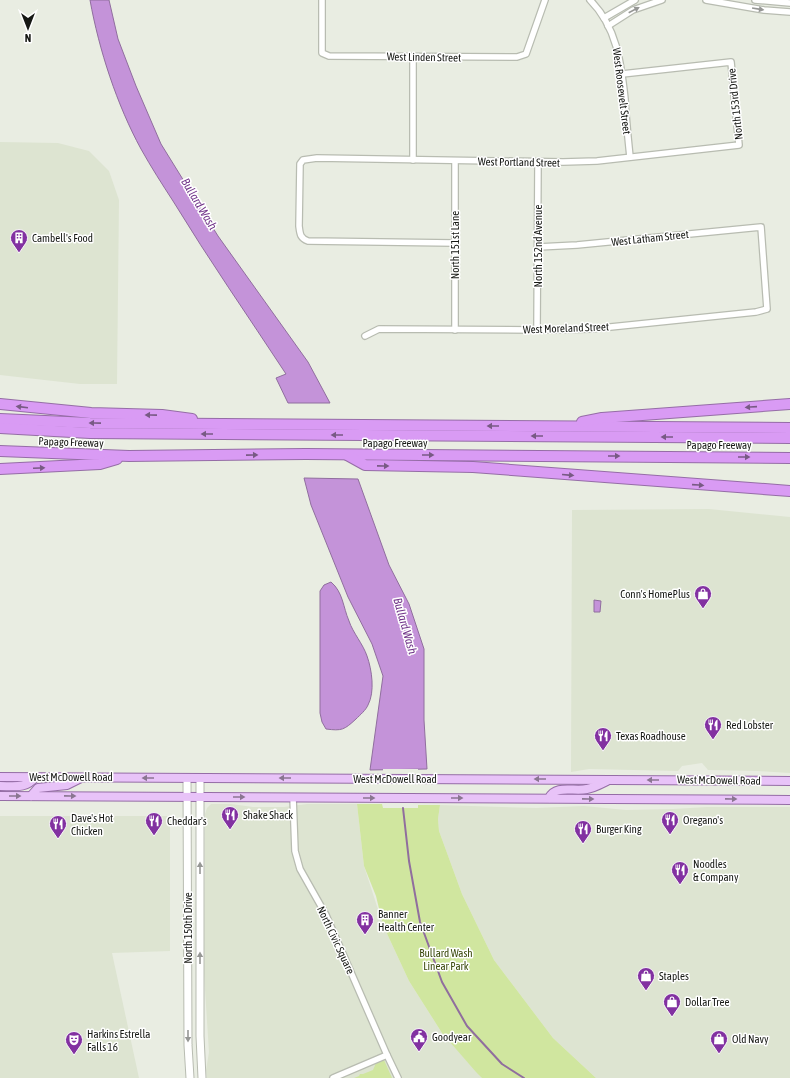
<svg xmlns="http://www.w3.org/2000/svg" width="790" height="1078" viewBox="0 0 790 1078" font-family="'Asap Condensed',sans-serif">
<rect width="100%" height="100%" fill="#e9ede2"/>
<g fill="#dde4d1">
<polygon points="0,142 58,143 89,151 109,171 119,200 117,384 80,384 0,375"/>
<polygon points="709,509 790,517 790,773 758,771 708,770 702,763 682,766 678,771 589,769 571,772 572,510"/>
<polygon points="211,804 231,804 253,807 284,807 307,804 357,804 364,866 383,925 409,981 442,1033 482,1078 207,1078 206,1070 209,1052 204,974 205,814 207,808"/>
<polygon points="440,805 536,808 584,806 626,810 673,809 707,807 790,807 790,1078 596,1078 553,1038 494,960 462,894 439,831 438,819"/>
<polygon points="0,816 170,816 170,951 112,953 139,1078 0,1078"/>
</g>
<g fill="#d0e69f">
<polygon points="357,804 382,804 383,808 418,808 418,805 440,805 438,819 439,831 462,894 494,960 553,1038 596,1078 482,1078 476,1072 442,1033 409,981 383,925 376,896 364,866"/>
<polygon points="384,1060 392,1078 354,1078 359,1076 360,1074 363,1074 373,1070 376,1063"/>
</g>
<g fill="#c493d9" stroke="#906e9e">
<path d="M90,0H109L118,39L136,86L161,144L218,236L308,362L330,403H288L276,378L286,374C248,316 209,260 173,201C162,184 151,167 141,149C117,105 99,50 90,0Z"/>
<polygon points="304,478 358,479 389,565 409,604 424,649 424,720 427,769 370,770 383,676 372,644 348,597 311,505"/>
<path d="M331,582C343,592 343,607 349,621C353,633 363,644 367,656C372,670 375,692 368,705C366,710 360,715 356,719C344,730 342,731 326,729L322,722L320,713V591L324,585Z"/>
<polygon points="594,600 601,601 600,612 594,612"/>
</g>
<rect fill="#e9ede2" x="383" y="769" width="35" height="2"/>
<g fill="none" stroke-linecap="round" stroke-linejoin="round">
<polyline stroke="#906e9e" stroke-width="2" points="403,808 409,861 420,922 442,982 467,1026 502,1064 524,1078"/>
<defs>
<g id="minor">
<polyline points="322,0 322,53 329,56 517,57 526,54 545,0"/>
<path d="M590,0C617,27 621,63 625,99C626,119 628,138 630,157"/>
<polyline points="706,0 764,10 790,12"/>
<polyline points="755,0 790,3"/>
<polyline points="604,18 635,0"/>
<polyline points="608,26 633,10 662,0"/>
<polyline points="413,160 413,56"/>
<polyline points="455,161 455,330"/>
<path d="M454,243L308,241C300,238 300,234 299,226L300,164L303,160L317,158L563,162L597,161L739,145L731,62L622,74"/>
<polyline points="537,330 538,162"/>
<polyline points="365,336 379,329 537,330 591,329 756,312 767,309 761,227 577,245 538,247"/>
<polyline points="293,797 295,851 300,869 326,915 387,1055 398,1078"/>
<polyline points="333,1078 387,1055"/>
</g>
<g id="tertiary">
<polyline points="187,778 188,1045 190,1078"/>
<polyline points="200,778 200,1036 202,1078"/>
</g>
<g id="primary">
<polyline points="0,777 790,781"/>
<path d="M0,786C13,786 27,789 35,777"/>
<polyline points="0,796 790,800"/>
<polyline points="31,796 38,788 67,785 81,778"/>
<path d="M549,798C556,784 574,792 587,789C594,788 601,784 607,781"/>
</g>
<g id="motorway">
<polyline points="0,404 91,413 162,415 192,419"/>
<polyline points="0,419 90,423 790,428"/>
<polyline points="582,422 602,418 790,404"/>
<polyline points="0,428 90,433 790,438"/>
<polyline points="0,451 129,456 306,454 790,458"/>
<polyline points="347,455 365,465 473,467 790,491"/>
<polyline points="0,469 100,464 117,459"/>
</g>
</defs>
<use href="#minor" stroke="#b8bcb1" stroke-width="8"/>
<use href="#tertiary" stroke="#b8bcb1" stroke-width="9"/>
<use href="#primary" stroke="#956da6" stroke-width="10"/>
<use href="#motorway" stroke="#956da6" stroke-width="12"/>
<use href="#minor" stroke="#fff" stroke-width="5.5"/>
<use href="#tertiary" stroke="#fff" stroke-width="7"/>
<use href="#primary" stroke="#e8c3f8" stroke-width="8"/>
<use href="#motorway" stroke="#d99bf4" stroke-width="10"/>
</g>
<defs><path id="oneway-solid" d="M-6-.8H1V-3.2L6.5 0L1 3.2V.8H-6Z"/></defs>
<g fill="#969795">
<use href="#oneway-solid" transform="translate(758 9) rotate(9)"/>
<use href="#oneway-solid" transform="translate(634 10) rotate(-27)"/>
<use href="#oneway-solid" transform="translate(200 868) rotate(-90)"/>
<use href="#oneway-solid" transform="translate(200 958) rotate(-90)"/>
<use href="#oneway-solid" transform="translate(188 1036) rotate(90)"/>
</g>
<g fill="#785a84">
<use href="#oneway-solid" transform="translate(22 407) rotate(-173)"/>
<use href="#oneway-solid" transform="translate(751 407) rotate(176)"/>
<use href="#oneway-solid" transform="translate(151 415) rotate(-179)"/>
<use href="#oneway-solid" transform="translate(95 423) rotate(-179)"/>
<use href="#oneway-solid" transform="translate(493 426) rotate(-180)"/>
<use href="#oneway-solid" transform="translate(207 434) rotate(-180)"/>
<use href="#oneway-solid" transform="translate(337 435) rotate(-180)"/>
<use href="#oneway-solid" transform="translate(537 436) rotate(-180)"/>
<use href="#oneway-solid" transform="translate(667 437) rotate(-180)"/>
<use href="#oneway-solid" transform="translate(252 455) rotate(-1)"/>
<use href="#oneway-solid" transform="translate(428 455)"/>
<use href="#oneway-solid" transform="translate(614 456)"/>
<use href="#oneway-solid" transform="translate(744 457)"/>
<use href="#oneway-solid" transform="translate(383 466) rotate(1)"/>
<use href="#oneway-solid" transform="translate(39 468) rotate(-3)"/>
<use href="#oneway-solid" transform="translate(568 475) rotate(5)"/>
<use href="#oneway-solid" transform="translate(698 485) rotate(4)"/>
</g>
<g fill="#8a7691">
<use href="#oneway-solid" transform="translate(148 778) rotate(-180)"/>
<use href="#oneway-solid" transform="translate(285 778) rotate(-180)"/>
<use href="#oneway-solid" transform="translate(540 779) rotate(-180)"/>
<use href="#oneway-solid" transform="translate(653 780) rotate(-180)"/>
<use href="#oneway-solid" transform="translate(15 796)"/>
<use href="#oneway-solid" transform="translate(70 796) rotate(1)"/>
<use href="#oneway-solid" transform="translate(239 797)"/>
<use href="#oneway-solid" transform="translate(369 798)"/>
<use href="#oneway-solid" transform="translate(457 798)"/>
<use href="#oneway-solid" transform="translate(588 799) rotate(1)"/>
<use href="#oneway-solid" transform="translate(731 799) rotate(1)"/>
</g>
<defs>
<symbol id="building-pin" viewBox="-11 -11 22 30"><path d="M0 17L-7.5 6A9.5 9.5 0 1 1 7.5 6Z" fill="#8231a1" stroke="#fff"/><path d="M-4-6H4V6H1V3H-1V6H-4ZM-2.5-4.3h1.7v1.8h-1.7ZM.8-4.3h1.7v1.8H.8ZM-2.5-1h1.7V.8h-1.7ZM.8-1h1.7V.8H.8Z" fill="#fff"/></symbol>
<symbol id="shop-pin" viewBox="-11 -11 22 30"><path d="M0 17L-7.5 6A9.5 9.5 0 1 1 7.5 6Z" fill="#8231a1" stroke="#fff"/><path d="M-5-2.5h2.3a2.7 3.5 0 0 1 5.4 0H5L5.5 6h-11ZM-1.5-2.5h3a1.5 2.3 0 0 0-3 0Z" fill="#fff"/></symbol>
<symbol id="restaurant-pin" viewBox="-11 -11 22 30"><path d="M0 17L-7.5 6A9.5 9.5 0 1 1 7.5 6Z" fill="#8231a1" stroke="#fff"/><path d="M-5-6h1v4h1v-4h1v4h1v-4h1v5L-1.5 .5V6h-2V.5L-5-1ZM5-6V6H3V1.5H1.5Q1.5-4 5-6Z" fill="#fff"/></symbol>
<symbol id="civic-pin" viewBox="-11 -11 22 30"><path d="M0 17L-7.5 6A9.5 9.5 0 1 1 7.5 6Z" fill="#8231a1" stroke="#fff"/><path d="M-.6-6.5H3V-4.5H.6V-3L4-1V1h2V6H-6V1h2V-1L-.6-3ZM-1.2 2.5V6h2.4V2.5Z" fill="#fff"/></symbol>
<symbol id="theatre-pin" viewBox="-11 -11 22 30"><path d="M0 17L-7.5 6A9.5 9.5 0 1 1 7.5 6Z" fill="#8231a1" stroke="#fff"/><path d="M-5-5.5Q0-4 5-5.5V0Q5 5 0 6Q-5 5-5 0ZM-3.3-2.5H-1v1.5H-3.3ZM1-2.5H3.3v1.5H1ZM-2.8 1Q0 5.5 2.8 1Z" fill="#fff"/></symbol>
</defs>
<g fill-rule="evenodd">
<use href="#building-pin" x="9" y="228" width="20" height="27"/>
<use href="#shop-pin" x="693" y="584" width="20" height="27"/>
<use href="#restaurant-pin" x="703" y="715" width="20" height="27"/>
<use href="#restaurant-pin" x="593" y="726" width="20" height="27"/>
<use href="#restaurant-pin" x="220" y="805" width="20" height="27"/>
<use href="#restaurant-pin" x="660" y="810" width="20" height="27"/>
<use href="#restaurant-pin" x="144" y="811" width="20" height="27"/>
<use href="#restaurant-pin" x="48" y="814" width="20" height="27"/>
<use href="#restaurant-pin" x="573" y="819" width="20" height="27"/>
<use href="#restaurant-pin" x="670" y="860" width="20" height="27"/>
<use href="#building-pin" x="355" y="910" width="20" height="27"/>
<use href="#shop-pin" x="636" y="966" width="20" height="27"/>
<use href="#shop-pin" x="662" y="992" width="20" height="27"/>
<use href="#civic-pin" x="409" y="1027" width="20" height="27"/>
<use href="#shop-pin" x="709" y="1029" width="20" height="27"/>
<use href="#theatre-pin" x="64" y="1030" width="20" height="27"/>
</g>
<g text-anchor="middle" dominant-baseline="central" stroke-width="3" stroke-linejoin="round" paint-order="stroke">
<g font-size="11" fill="#161814" stroke="#fff">
<text transform="translate(424 57) rotate(1)">West Linden Street</text>
<text transform="translate(622 91) rotate(83)">West Roosevelt Street</text>
<text transform="translate(735 104) rotate(-96)">North 153rd Drive</text>
<text transform="translate(519 162) rotate(1)">West Portland Street</text>
<text transform="translate(650 238) rotate(-6)">West Latham Street</text>
<text transform="translate(455 245) rotate(-90)">North 151st Lane</text>
<text transform="translate(538 246) rotate(-90)">North 152nd Avenue</text>
<text transform="translate(566 328) rotate(-2)">West Moreland Street</text>
<text transform="translate(71 442) rotate(2)">Papago Freeway</text>
<text x="395" y="443">Papago Freeway</text>
<text x="719" y="445">Papago Freeway</text>
<text x="71" y="777">West McDowell Road</text>
<text x="395" y="779">West McDowell Road</text>
<text transform="translate(719 780) rotate(1)">West McDowell Road</text>
<text transform="translate(188 928) rotate(-90)">North 150th Drive</text>
<text transform="translate(336 940) rotate(65)">North Civic Square</text>
</g>
<g font-size="11" fill="#161814" stroke="#fff" text-anchor="start">
<text x="32" y="238">Cambell's Food</text>
<text x="690" y="594" text-anchor="end">Conn's HomePlus</text>
<text x="726" y="725">Red Lobster</text>
<text x="616" y="736">Texas Roadhouse</text>
<text x="243" y="815">Shake Shack</text>
<text x="71" y="818">Dave's Hot<tspan x="71" dy="13">Chicken</tspan></text>
<text x="683" y="820">Oregano's</text>
<text x="167" y="821">Cheddar's</text>
<text x="596" y="829">Burger King</text>
<text x="693" y="864">Noodles<tspan x="693" dy="13">&amp; Company</tspan></text>
<text x="378" y="914">Banner<tspan x="378" dy="13">Health Center</tspan></text>
<text x="659" y="976">Staples</text>
<text x="685" y="1002">Dollar Tree</text>
<text x="87" y="1034">Harkins Estrella<tspan x="87" dy="13">Falls 16</tspan></text>
<text x="432" y="1037">Goodyear</text>
<text x="732" y="1039">Old Navy</text>
</g>
<g font-size="11" fill="#3a490b" stroke="#fff">
<text x="446" y="953">Bullard Wash<tspan x="446" dy="13">Linear Park</tspan></text>
</g>
<g font-size="12" font-style="italic" fill="#72368a" stroke="#fff">
<text transform="translate(199 204) rotate(59)">Bullard Wash</text>
<text transform="translate(405 626) rotate(74)">Bullard Wash</text>
</g>
</g>
<g transform="translate(28 28) rotate(180)" stroke="#ffffff" stroke-width="3" paint-order="stroke">
<path d="M0-3L7 15L0 10L-7 15Z" fill="#161814"/>
<text y="-6" font-size="11" font-weight="bold" text-anchor="middle" fill="#161814">N</text>
</g>
</svg>
